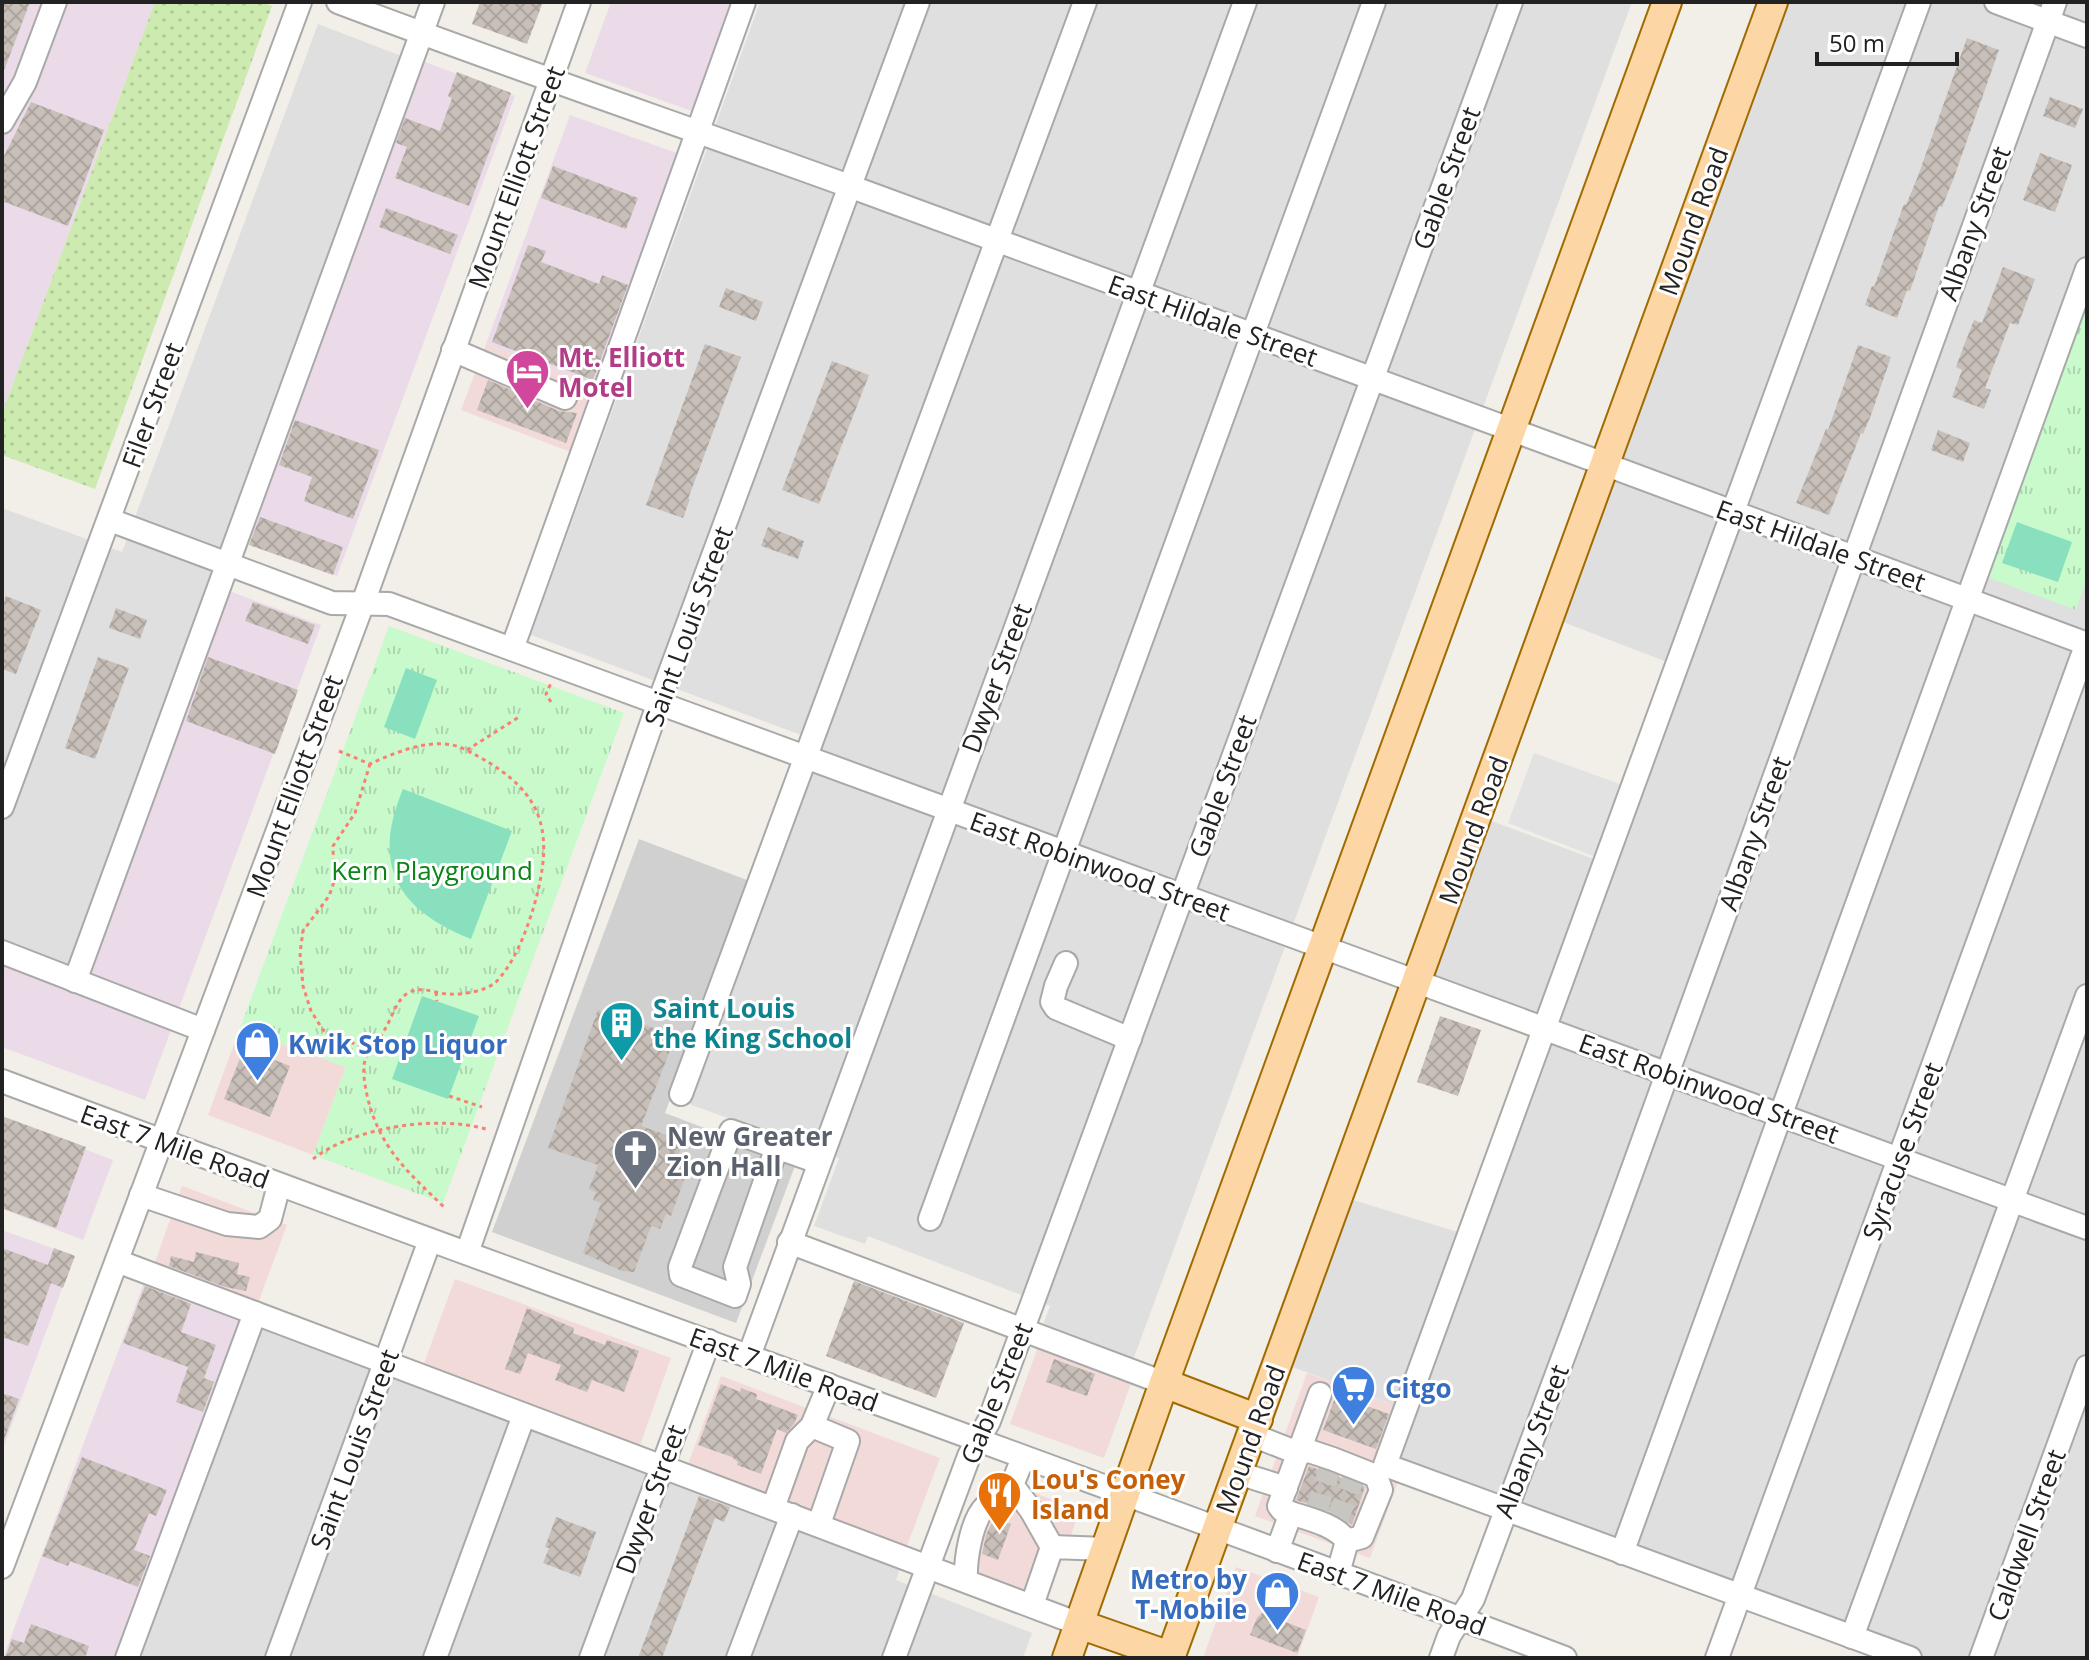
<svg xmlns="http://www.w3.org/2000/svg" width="2089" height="1660" viewBox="0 0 2089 1660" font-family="'Open Sans',sans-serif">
<defs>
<pattern id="grass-dots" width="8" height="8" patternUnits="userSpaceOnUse" patternTransform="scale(2)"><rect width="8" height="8" fill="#cdebb0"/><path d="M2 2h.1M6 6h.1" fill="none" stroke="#b0c997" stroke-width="1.8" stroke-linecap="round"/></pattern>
<pattern id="park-tufts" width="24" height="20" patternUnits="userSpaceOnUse" patternTransform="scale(2)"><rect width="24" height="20" fill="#c8facc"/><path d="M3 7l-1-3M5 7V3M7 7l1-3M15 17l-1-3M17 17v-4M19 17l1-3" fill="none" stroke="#acd6af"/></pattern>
<pattern id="building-cross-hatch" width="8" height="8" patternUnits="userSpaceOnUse" patternTransform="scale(2)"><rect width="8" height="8" fill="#c7bfb8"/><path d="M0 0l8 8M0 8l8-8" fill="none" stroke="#aba49e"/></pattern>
</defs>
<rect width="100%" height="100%" fill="#f2efe9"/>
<g fill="#e0dfdf">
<polygon points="760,2 1632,2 1132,1363 1041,1330 1050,1306 868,1236 865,1244 814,1226 839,1158 689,1104 820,742 531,635"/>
<polygon points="1786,2 2087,2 2087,1658 1892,1658 1374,1470 1397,1406 1290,1366 1353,1200 1461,1233 1542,1014 1435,975 1489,820 1599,861 1667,662 1563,622"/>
<polygon points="318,24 404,57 70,973 2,947 2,508 122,552"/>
<polygon points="262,1326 902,1563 896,1580 1032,1633 1023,1658 137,1658"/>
</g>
<g fill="#f2dad9">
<polygon points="486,344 598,386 573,453 461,410"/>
<polygon points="240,1028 346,1067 313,1155 208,1115"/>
<polygon points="182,1186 287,1225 258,1303 154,1265"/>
<polygon points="455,1279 671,1358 640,1445 423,1366"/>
<polygon points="1039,1344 1133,1378 1104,1458 1010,1424"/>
<polygon points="1307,1373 1397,1406 1399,1479 1370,1558 1255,1516"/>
<polygon points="721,1376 940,1458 907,1546 688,1464"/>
<polygon points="987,1475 1080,1510 1048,1598 954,1563"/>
<polygon points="1236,1567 1319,1597 1297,1658 1203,1658"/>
</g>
<g fill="#ebdbe8">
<polygon points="2,2 155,2 2,413"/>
<polygon points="611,2 741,2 700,114 585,73"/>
<polygon points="420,60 515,96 337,576 242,542"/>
<polygon points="570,115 685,156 598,386 486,344"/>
<polygon points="224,589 321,625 145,1100 2,1047 2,959 75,986"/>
<polygon points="2,1118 113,1160 83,1240 2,1209"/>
<polygon points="2,1230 74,1256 2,1451"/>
<polygon points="145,1280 245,1318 119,1658 3,1658"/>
</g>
<polygon fill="#d0d0d0" points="639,839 752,882 665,1113 796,1163 736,1323 492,1232"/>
<polygon fill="url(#grass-dots)" points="155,2 261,2 272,6 95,489 2,455 2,413"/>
<g fill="url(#park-tufts)">
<polygon points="2087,299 2087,578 2076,610 1986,577"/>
<polygon points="389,626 624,713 443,1203 313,1155 346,1067 240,1028"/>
</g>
<g fill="#88e0be">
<polygon points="2017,522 2072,542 2058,582 2002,563"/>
<polygon points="406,668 437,680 415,739 384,727"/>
<path d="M403,789L512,831L471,939C397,910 371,865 403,789Z"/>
<polygon points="422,996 479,1016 448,1099 392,1079"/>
</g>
<polygon fill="#e2e2e2" points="1534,753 1628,787 1601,859 1508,823"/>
<g fill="url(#building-cross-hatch)">
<polygon points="2,2 30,2 3,73 2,73"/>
<polygon points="480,2 543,2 527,44 472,24"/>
<polygon points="1967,38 1999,50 1953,180 1942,207 1939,206 1910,291 1907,290 1897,318 1865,305 1872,286 1874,287 1904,204 1906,205 1918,176"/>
<polygon points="457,72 511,93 469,206 395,178 407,147 396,143 405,118 440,131 452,98 448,96"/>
<polygon points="2050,97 2083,109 2075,128 2043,116"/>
<polygon points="31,102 104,130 68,226 2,201 2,160"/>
<polygon points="2040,153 2072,165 2055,212 2023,200"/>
<polygon points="553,166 638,198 626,229 541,198"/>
<polygon points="386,208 458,235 450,254 379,227"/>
<polygon points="528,245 546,251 541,262 599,284 602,275 628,285 593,380 492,342"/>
<polygon points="2003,267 2035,279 2018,325 2010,323 1999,352 1985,388 1991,390 1984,409 1952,397 1962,370 1956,367 1963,348 1974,320 1982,323"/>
<polygon points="726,288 763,302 756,321 719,307"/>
<polygon points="705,344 741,357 688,499 690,499 683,518 646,505"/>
<polygon points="1858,345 1891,357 1871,415 1863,434 1861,433 1829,515 1796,503 1826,429 1828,430"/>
<polygon points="832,361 869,375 819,504 782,490"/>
<polygon points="488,380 559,411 577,413 566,443 477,410"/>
<polygon points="295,420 379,450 353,519 304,501 312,477 279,465"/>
<polygon points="1938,430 1970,443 1963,462 1931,450"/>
<polygon points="260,517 343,547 333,575 249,545"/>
<polygon points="768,527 804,541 798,559 761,546"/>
<polygon points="6,596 41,610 16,674 2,669 2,607"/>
<polygon points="253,602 315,625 308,644 245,621"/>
<polygon points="116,608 147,620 140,639 109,628"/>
<polygon points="98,657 129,668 95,759 65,748"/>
<polygon points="208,657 298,690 275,754 186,721"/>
<polygon points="598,1010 607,1014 608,1011 667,1033 665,1036 674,1040 641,1126 684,1141 676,1161 689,1166 671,1216 666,1214 660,1229 651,1226 634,1272 622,1271 583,1253 601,1203 593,1200 596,1192 589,1189 598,1165 548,1148"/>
<polygon points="1440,1016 1481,1030 1458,1096 1417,1082"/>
<polygon points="244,1048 290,1066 270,1117 224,1099"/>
<polygon points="2,1116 86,1147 56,1228 2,1208"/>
<polygon points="2,1248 48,1265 54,1248 75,1256 63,1288 51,1283 28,1346 2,1337"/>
<polygon points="196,1252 239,1263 237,1274 250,1277 246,1291 225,1287 169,1266 171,1256 194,1262"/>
<polygon points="854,1281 964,1323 936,1398 826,1356"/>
<polygon points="145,1286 191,1304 181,1332 216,1345 204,1378 214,1382 203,1412 176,1402 188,1367 123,1343"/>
<polygon points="527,1308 574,1328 573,1333 605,1345 607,1340 639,1351 624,1392 592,1380 587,1392 555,1380 561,1365 528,1353 520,1374 505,1369"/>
<polygon points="1054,1359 1095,1374 1087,1396 1046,1382"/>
<polygon points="721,1384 740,1392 741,1388 757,1394 756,1399 798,1415 794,1424 786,1433 777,1429 761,1474 737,1465 738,1462 732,1457 698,1445"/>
<polygon points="2,1393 19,1399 4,1440 2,1440"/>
<polygon points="1336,1395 1389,1414 1376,1449 1323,1430"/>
<polygon points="82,1457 167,1490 156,1516 149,1513 134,1550 150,1556 138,1587 70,1561 68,1566 42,1556"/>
<polygon points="1309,1466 1365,1487 1352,1525 1332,1512 1296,1500"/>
<polygon points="699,1496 730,1507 724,1522 715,1518 662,1658 638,1658"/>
<polygon points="556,1517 596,1532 580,1577 543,1563 549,1548 545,1547"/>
<polygon points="994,1518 1011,1524 998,1560 982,1554 986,1535"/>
<polygon points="1262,1613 1306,1630 1297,1653 1250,1635 1257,1618"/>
<polygon points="31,1624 89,1646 85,1658 5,1658 12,1639 24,1643"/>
</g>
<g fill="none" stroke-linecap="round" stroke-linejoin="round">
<g stroke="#c8c6c1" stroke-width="22" stroke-dasharray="22 11" stroke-linecap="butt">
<polyline points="1315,1515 1330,1468"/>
<polyline points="1336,1522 1354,1477"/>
</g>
<defs>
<g id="minor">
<path d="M338,2C507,66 678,124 849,186C1262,336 1675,490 2087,644"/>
<polyline points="1996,2 2087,36"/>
<polyline points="2,122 25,82 55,2"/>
<polyline points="453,350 565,398"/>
<polyline points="110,520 332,603 389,604 2087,1228"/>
<polyline points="512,649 744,2"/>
<polyline points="2,807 300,2"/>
<polyline points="2,952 203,1030"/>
<polyline points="1066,963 1056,986 1052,1002 1056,1008 1130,1039"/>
<polyline points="75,981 433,2"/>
<path d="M2,1081C522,1277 1046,1461 1565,1658"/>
<polyline points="681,1094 1085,2"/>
<polyline points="777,1147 735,1267 739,1284 735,1296 681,1275 680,1267 731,1131 818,1162"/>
<polyline points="141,1195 227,1224 259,1227 270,1219 279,1185"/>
<polyline points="930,1219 1374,2"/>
<polyline points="789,1242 1164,1383"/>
<polyline points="467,1253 659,702 918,2"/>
<polyline points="117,1261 1079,1624"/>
<polyline points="749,1356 1245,2"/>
<path d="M1320,1394L1279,1506L1282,1510C1303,1518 1334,1523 1347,1541L1338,1573"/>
<polyline points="812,1426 848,1441 819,1524"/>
<polyline points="1252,1435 1298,1453 1309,1451 1333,1459 1376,1476 1381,1490 1362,1537 1347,1541"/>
<polyline points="1023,1458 1012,1485 1031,1510 1052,1547"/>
<polyline points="1238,1473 1286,1488"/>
<polyline points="773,1508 797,1441 812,1426 829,1385"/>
<polyline points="1277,1551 1291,1513"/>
<polyline points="1622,1553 2087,269"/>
<polyline points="2,1567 363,603 579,2"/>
<path d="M966,1580C965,1561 971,1520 986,1506C993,1500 1006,1496 1015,1491"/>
<polyline points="1032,1605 1052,1547 1106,1549"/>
<polyline points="1852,1637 2087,996"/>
<polyline points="127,1658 255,1313"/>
<polyline points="277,1658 430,1240"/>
<polyline points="435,1658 524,1415"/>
<polyline points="591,1658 709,1341"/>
<polyline points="738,1658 792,1515"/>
<polyline points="894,1658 969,1456 989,1421 1511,2"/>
<polyline points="1441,1658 1449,1636 1473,1599 1611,1229 2055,2"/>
<polyline points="1717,1658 2087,643"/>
<polyline points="1910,1658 1385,1465 1919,2"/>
<polyline points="1981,1658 2087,1367"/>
</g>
<g id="major">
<polyline points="1164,1383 1258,1419"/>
<polyline points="1079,1624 1170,1656"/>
<polyline points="1067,1658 1164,1383 1667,2"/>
<polyline points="1170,1658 1773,2"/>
</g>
</defs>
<use href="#minor" stroke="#a9a9a9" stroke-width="26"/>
<use href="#major" stroke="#a06b00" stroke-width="32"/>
<g stroke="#fa8072" stroke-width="3" stroke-dasharray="4 4" stroke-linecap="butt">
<polyline points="551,702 546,694 551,683"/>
<polyline points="467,750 519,717"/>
<path d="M339,751L370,764C396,752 436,735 464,749C541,787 557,825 534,906C526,932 515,962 496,982C486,991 463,995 449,994C435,994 422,985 408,993C396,1000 392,1018 385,1029C379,1041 366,1051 364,1065C363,1075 365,1085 367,1095C379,1148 408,1172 445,1208"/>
<polyline points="436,992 437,1001"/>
<polyline points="369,1050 323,1030 311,1011 303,986 300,953 303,931 329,896 334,882 333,846 355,813 370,764"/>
<polyline points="449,1096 482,1107"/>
<path d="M313,1159C354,1127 439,1114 489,1130"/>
</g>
<use href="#minor" stroke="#fff" stroke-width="22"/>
<use href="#major" stroke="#fcd6a4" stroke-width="28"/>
</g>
<defs>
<symbol id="hotel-pin" viewBox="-11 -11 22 30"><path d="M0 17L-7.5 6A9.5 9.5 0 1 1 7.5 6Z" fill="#d1479c" stroke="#fff"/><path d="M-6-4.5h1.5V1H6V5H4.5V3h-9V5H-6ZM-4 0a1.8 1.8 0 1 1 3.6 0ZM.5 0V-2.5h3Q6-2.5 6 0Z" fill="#fff"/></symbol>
<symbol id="building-pin" viewBox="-11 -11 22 30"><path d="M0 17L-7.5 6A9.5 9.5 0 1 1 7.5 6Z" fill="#0f9aa8" stroke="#fff"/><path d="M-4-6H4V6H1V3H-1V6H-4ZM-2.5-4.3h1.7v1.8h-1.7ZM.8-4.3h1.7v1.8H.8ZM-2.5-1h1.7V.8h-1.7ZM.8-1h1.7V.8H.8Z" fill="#fff"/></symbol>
<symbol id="shop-pin" viewBox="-11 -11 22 30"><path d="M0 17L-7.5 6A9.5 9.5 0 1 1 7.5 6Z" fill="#3f7fe0" stroke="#fff"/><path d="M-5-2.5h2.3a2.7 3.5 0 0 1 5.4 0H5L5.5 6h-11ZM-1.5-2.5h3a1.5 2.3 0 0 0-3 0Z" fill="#fff"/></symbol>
<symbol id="church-pin" viewBox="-11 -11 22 30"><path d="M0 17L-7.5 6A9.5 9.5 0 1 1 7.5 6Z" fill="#6b7280" stroke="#fff"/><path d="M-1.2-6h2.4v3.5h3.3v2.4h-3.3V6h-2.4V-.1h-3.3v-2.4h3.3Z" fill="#fff"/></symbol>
<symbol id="supermarket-pin" viewBox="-11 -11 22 30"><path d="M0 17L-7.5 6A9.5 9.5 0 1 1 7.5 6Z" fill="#3f7fe0" stroke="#fff"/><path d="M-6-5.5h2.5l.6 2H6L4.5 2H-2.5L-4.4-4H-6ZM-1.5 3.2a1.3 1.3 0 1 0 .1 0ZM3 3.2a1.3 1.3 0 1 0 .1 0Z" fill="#fff"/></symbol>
<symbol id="restaurant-pin" viewBox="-11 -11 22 30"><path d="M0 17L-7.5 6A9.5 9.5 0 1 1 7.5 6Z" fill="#e8710a" stroke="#fff"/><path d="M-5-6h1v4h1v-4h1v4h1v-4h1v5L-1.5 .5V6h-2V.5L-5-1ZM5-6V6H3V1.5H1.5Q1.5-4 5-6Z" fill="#fff"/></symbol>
</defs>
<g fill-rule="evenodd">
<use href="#hotel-pin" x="502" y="346" width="51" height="69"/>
<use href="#building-pin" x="596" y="998" width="51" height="69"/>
<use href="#shop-pin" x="232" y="1018" width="51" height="69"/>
<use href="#church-pin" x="610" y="1126" width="51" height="69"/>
<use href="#supermarket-pin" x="1328" y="1362" width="51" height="69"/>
<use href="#restaurant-pin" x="974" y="1468" width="51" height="69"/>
<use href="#shop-pin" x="1252" y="1568" width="51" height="69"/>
</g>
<g text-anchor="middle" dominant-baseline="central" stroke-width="6" stroke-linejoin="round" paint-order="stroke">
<g font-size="26" fill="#222" stroke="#fff">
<text transform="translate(516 177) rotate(-70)">Mount Elliott Street</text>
<text transform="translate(1446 178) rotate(-70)">Gable Street</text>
<text transform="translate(1693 221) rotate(-70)">Mound Road</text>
<text transform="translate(1974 223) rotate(-70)">Albany Street</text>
<text transform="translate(1213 320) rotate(20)">East Hildale Street</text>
<text transform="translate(152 405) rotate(-70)">Filer Street</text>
<text transform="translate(1821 545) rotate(20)">East Hildale Street</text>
<text transform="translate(688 626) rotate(-70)">Saint Louis Street</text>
<text transform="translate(996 678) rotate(-70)">Dwyer Street</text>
<text transform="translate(294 786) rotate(-70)">Mount Elliott Street</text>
<text transform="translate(1222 786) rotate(-70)">Gable Street</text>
<text transform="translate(1473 830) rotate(-70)">Mound Road</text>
<text transform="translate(1754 833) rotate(-70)">Albany Street</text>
<text transform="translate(1100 866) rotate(20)">East Robinwood Street</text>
<text transform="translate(1709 1088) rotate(20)">East Robinwood Street</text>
<text transform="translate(175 1146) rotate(20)">East 7 Mile Road</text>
<text transform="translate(1902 1151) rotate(-70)">Syracuse Street</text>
<text transform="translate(784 1369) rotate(20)">East 7 Mile Road</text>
<text transform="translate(996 1393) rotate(-68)">Gable Street</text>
<text transform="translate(1250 1439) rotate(-70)">Mound Road</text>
<text transform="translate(1531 1441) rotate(-69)">Albany Street</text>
<text transform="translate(354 1449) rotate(-70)">Saint Louis Street</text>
<text transform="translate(650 1499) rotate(-70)">Dwyer Street</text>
<text transform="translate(2026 1535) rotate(-70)">Caldwell Street</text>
<text transform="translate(1392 1593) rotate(20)">East 7 Mile Road</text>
</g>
<g font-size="26" font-weight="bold" fill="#b23c85" stroke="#fff" text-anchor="start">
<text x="558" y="357">Mt. Elliott<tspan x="558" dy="30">Motel</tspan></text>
</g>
<g font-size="26" fill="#0c8416" stroke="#fff">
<text x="432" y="870">Kern Playground</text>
</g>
<g font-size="26" font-weight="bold" fill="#0d838f" stroke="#fff" text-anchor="start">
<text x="653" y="1008">Saint Louis<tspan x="653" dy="30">the King School</tspan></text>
</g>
<g font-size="26" font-weight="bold" fill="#366cbe" stroke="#fff" text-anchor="start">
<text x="288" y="1044">Kwik Stop Liquor</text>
<text x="1385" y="1388">Citgo</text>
<text x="1247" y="1579" text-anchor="end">Metro by<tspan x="1247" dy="30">T-Mobile</tspan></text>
</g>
<g font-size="26" font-weight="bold" fill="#5b616d" stroke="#fff" text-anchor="start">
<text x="667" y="1136">New Greater<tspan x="667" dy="30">Zion Hall</tspan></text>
</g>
<g font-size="26" font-weight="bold" fill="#c56008" stroke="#fff" text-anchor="start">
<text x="1031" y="1479">Lou's Coney<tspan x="1031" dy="30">Island</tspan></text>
</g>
</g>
<rect width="2089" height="1660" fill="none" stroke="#222222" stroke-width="8"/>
<path d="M1817 52v12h140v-12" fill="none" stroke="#222222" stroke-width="4"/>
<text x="1829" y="52" font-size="24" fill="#222222" stroke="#ffffff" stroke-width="6" paint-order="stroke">50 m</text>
</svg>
